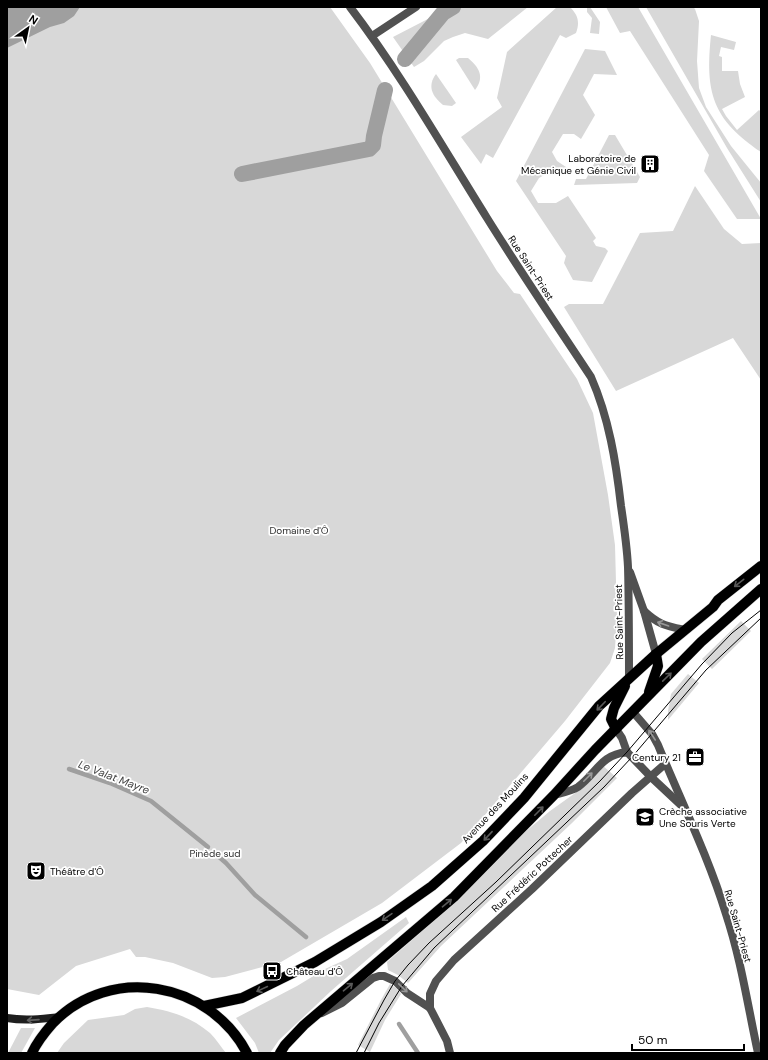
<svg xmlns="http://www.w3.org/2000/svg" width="768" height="1060" viewBox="0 0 768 1060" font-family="'DM Sans',sans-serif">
<rect width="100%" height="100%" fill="#fff"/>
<g fill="#d8d8d8">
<polygon points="7,7 330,7 370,63 497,271 514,293 520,294 577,379 593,413 608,495 615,545 617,620 615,648 610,663 565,721 461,843 382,903 281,962 225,977 212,978 173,963 145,957 136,957 130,949 76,966 39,995 7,989"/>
<polygon points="451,7 528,7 488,39 465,33 453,37 444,41 424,61 414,67 393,37"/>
<path d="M557,7H570C578,15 580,22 576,33L566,38L560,35L493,158L486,154L481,164L461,137L502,107L497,98L507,52Z"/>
<polygon points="587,7 590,7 600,22 599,34 590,33 592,18 587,12"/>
<polygon points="606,7 638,7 761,219 737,219 704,171 709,155 630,31 620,33"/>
<polygon points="646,7 693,7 695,9 699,21 697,61 699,88 706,107 731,146 761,183 761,202 727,148"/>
<path d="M711,35L736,42L734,50L721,47L719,56L722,57V71H738L740,84L745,97L722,109L726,116L737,130L759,110L761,112V152C712,119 705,92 711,35Z"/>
<polygon points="585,49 605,51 617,75 594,74 583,95 595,115 581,139 574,134 563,134 552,152 557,161 566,167 569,172 553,170 539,178 531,191 538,203 556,203 568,196 596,238 593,241 596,246 605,248 608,251 592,282 573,280 564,263 566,256 516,181"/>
<path d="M459,58H468C479,67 485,77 475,90L456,60Z"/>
<path d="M436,74L456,103L452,106L443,105C432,96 427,86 436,74Z"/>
<polygon points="609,135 615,135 640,177 637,183 574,185 576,179 586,179"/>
<polygon points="695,186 724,229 742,244 761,243 761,380 733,338 616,391 564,307 569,304 603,304 640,233 673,231"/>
<polygon points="741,621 751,631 712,669 702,659"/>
<polygon points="688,674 699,683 668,720 668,711 671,694"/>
<polygon points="602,765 617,778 572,823 441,946 408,983 398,975 388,970 387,962 463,895 525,832 550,811 578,791"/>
<polygon points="406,917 409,923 331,991 279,1040 270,1053 259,1053 255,1043 236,1018 297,986 325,969 347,959"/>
<polygon points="390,984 396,988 401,994 385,1020 370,1052 358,1045 381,1000"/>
<path d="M147,1007C171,1011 191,1017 210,1033C216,1039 221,1047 226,1053H57L64,1043L88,1020L124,1015L135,1009Z"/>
<polygon points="21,1028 35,1028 21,1053 8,1053"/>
</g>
<polygon fill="#9f9f9f" points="7,7 80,7 74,16 64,23 50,27 7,48"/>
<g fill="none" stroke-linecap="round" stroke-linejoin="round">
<g stroke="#9f9f9f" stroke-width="4.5">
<polyline points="69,769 110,783 151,801 208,847"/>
<polyline points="218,856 226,863 255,895 306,937"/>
<polyline points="399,1024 418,1053"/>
</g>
<g stroke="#9f9f9f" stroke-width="16">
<polyline points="405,59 443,13 453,7"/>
<polyline points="242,174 369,149 373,145 374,136 385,90"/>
</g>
<defs>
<g id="primary">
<polyline points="649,692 658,666 656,654"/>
<polyline points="616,729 611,719 614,708 625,686"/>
<polyline points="204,1006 242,998 315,962 381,922 432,886 483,841 524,798 599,706 656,654 713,607 718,600 761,566"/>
<path d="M32,1053C37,1042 45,1032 53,1023C110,964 209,981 247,1053"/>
<polyline points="280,1053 285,1045 304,1025 454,897 554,795 595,750 701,642 761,589"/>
</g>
</defs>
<use href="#primary" stroke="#dbdbdb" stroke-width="11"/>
<g stroke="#515151" stroke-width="8">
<path d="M350,7C401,74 442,146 487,218C520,271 556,324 591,377C609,418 616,462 621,506C624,526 627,547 628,567C629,604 629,642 629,679"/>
<polyline points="372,36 416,7"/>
<polyline points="630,572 644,611 656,654"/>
<path d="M644,611C659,625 666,626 685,630"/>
<path d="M633,712L652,734L658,745C681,801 708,856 726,914C741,959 748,1007 758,1053"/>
<polyline points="616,729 622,738 627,752"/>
<path d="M554,795C562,793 572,791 578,787C597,773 600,755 627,752L651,777L682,806"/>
<polyline points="430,1008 430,994 436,981 454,960 532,889 632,793 665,764"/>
<polyline points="322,1013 342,1003 373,978 379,976 384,976 395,981 407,993 430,1008 447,1041 450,1053"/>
</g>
<path stroke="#1e1e1e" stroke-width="8" d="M7,1018C25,1021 42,1019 60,1017"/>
<use href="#primary" stroke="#000" stroke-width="10"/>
<g stroke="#000" stroke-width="1">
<polyline points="356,1053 384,1000 395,981 408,965 429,943 496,882 600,781 627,752 702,664 732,633 761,610"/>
<polyline points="364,1053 379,1023 402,986 434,948 604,787 632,757 706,670 761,618"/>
</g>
</g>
<defs><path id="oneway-shaft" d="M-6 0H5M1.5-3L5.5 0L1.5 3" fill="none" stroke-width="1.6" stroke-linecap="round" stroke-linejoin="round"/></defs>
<g stroke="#595959">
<use href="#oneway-shaft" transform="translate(739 583) rotate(142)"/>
<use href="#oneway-shaft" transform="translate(667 677) rotate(-44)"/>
<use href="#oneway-shaft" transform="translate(601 706) rotate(134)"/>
<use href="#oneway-shaft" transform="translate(539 811) rotate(-45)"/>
<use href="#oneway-shaft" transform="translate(488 836) rotate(133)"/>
<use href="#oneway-shaft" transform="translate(447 903) rotate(-40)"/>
<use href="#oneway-shaft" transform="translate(387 917) rotate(145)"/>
<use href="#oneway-shaft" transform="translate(348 987) rotate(-40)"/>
<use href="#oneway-shaft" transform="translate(262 989) rotate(155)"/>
</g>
<g stroke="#979797">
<use href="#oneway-shaft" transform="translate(663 624) rotate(-161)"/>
<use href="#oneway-shaft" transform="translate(652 735) rotate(-123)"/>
<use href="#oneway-shaft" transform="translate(588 777) rotate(-45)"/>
<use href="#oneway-shaft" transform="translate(403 988) rotate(44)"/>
</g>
<use stroke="#626262" href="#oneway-shaft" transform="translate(33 1020) rotate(176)"/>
<defs>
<symbol id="building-square" viewBox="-11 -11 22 22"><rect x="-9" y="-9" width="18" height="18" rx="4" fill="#000" stroke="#fff"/><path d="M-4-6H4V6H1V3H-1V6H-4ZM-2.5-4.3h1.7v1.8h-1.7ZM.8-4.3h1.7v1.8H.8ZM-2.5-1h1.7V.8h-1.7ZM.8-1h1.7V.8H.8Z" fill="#fff"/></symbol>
<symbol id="office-square" viewBox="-11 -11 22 22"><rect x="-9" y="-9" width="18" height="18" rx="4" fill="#000" stroke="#fff"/><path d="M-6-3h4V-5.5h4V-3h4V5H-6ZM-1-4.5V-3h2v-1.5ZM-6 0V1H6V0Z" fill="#fff"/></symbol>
<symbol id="school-square" viewBox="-11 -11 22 22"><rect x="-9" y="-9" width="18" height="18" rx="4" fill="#000" stroke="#fff"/><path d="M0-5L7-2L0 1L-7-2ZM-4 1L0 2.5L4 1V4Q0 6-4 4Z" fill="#fff"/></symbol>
<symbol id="theatre-square" viewBox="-11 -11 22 22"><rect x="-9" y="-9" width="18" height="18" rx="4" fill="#000" stroke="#fff"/><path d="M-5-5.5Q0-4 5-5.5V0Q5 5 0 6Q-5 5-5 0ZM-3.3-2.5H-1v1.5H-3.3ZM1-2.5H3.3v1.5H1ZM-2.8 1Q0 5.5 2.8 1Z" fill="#fff"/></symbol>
<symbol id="bus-square" viewBox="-11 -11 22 22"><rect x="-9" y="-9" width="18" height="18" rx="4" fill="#000" stroke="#fff"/><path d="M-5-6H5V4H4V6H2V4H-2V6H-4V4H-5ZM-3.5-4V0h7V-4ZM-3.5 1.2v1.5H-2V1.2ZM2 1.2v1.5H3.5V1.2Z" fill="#fff"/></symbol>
</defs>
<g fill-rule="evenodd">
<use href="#building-square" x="639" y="153" width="22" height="22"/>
<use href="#office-square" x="684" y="746" width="22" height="22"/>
<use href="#school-square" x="634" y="806" width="22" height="22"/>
<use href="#theatre-square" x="25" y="860" width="22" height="22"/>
<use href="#bus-square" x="261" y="960" width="22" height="22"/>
</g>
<g text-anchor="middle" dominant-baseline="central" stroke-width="3.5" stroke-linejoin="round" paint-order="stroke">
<g font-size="10" fill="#000" stroke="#fff" text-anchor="start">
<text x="636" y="158" text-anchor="end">Laboratoire de<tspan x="636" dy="12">Mécanique et Génie Civil</tspan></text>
<text x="681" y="757" text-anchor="end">Century 21</text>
<text x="659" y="811">Crèche associative<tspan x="659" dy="12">Une Souris Verte</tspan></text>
<text x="50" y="871">Théâtre d'Ô</text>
<text x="286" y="971">Château d'Ô</text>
</g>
<g font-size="10" fill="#000" stroke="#fff">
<text transform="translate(531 268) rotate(57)">Rue Saint-Priest</text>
<text transform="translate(619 622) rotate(-91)">Rue Saint-Priest</text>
<text transform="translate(495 808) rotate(-47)">Avenue des Moulins</text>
<text transform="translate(532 874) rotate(-43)">Rue Frédéric Pottecher</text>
<text transform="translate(738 926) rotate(74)">Rue Saint-Priest</text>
</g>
<g font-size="10" fill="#2f2f2f" stroke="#fff">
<text x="299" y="530">Domaine d'Ô</text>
<text x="215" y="853">Pinède sud</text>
</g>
<g font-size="11" font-style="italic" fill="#404040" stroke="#fff">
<text transform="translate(114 777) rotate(21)">Le Valat Mayre</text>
</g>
</g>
<rect width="768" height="1060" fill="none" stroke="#000000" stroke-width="16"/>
<g transform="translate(28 28) rotate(33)" stroke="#ffffff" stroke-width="3" paint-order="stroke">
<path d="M0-3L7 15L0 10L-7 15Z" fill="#000000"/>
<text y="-6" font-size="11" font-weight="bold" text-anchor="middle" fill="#000000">N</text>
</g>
<path d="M632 1044v6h112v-6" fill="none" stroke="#000000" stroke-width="2"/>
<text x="638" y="1044" font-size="12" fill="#000000" stroke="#ffffff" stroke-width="3" paint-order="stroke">50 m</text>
</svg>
